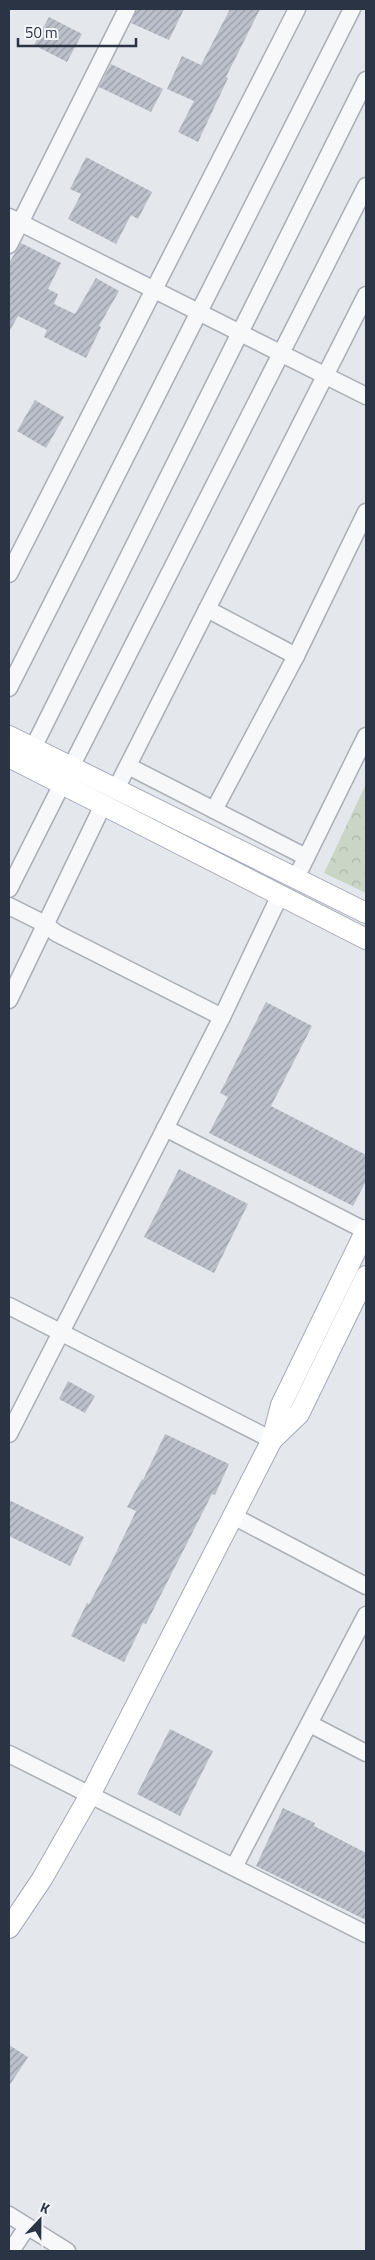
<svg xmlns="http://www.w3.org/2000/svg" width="375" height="2260" viewBox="0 0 375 2260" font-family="'Titillium Web',sans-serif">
<defs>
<pattern id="forest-crowns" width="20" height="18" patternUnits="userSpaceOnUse" patternTransform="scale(1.25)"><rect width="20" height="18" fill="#c9d6c5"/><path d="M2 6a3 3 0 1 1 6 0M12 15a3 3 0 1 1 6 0" fill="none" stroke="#adb8ab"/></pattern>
<pattern id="building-hatch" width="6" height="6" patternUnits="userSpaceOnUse" patternTransform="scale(1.25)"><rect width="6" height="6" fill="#bbc0ca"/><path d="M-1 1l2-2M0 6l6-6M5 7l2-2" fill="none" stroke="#989da6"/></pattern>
</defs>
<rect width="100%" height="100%" fill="#e4e7ec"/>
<polygon fill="url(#forest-crowns)" points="366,784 366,893 324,873"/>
<g fill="url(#building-hatch)">
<polygon points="137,9 184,9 169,40 131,23"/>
<polygon points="230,9 260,9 226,77 228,78 198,142 178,132 194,101 167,89 182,56 201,65"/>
<polygon points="49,17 82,34 67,62 34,45"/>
<polygon points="111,64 163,89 151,112 99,87"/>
<polygon points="86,157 152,192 138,219 131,215 116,244 68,219 81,194 70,189"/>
<polygon points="21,243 61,263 48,289 58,294 54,304 75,314 96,278 119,291 99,326 101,327 86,358 44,337 47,330 18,316 9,332 9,263"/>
<polygon points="35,400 64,417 46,448 17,431"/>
<polygon points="266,1002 312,1026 271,1106 366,1155 366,1181 353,1206 209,1133 228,1097 220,1093"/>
<polygon points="179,1169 248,1204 214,1273 144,1237"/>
<polygon points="68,1381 95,1396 85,1413 59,1399"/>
<polygon points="165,1434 229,1464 215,1495 212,1494 146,1624 143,1623 124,1662 71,1636 87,1603 89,1604 111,1563 136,1511 127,1507 142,1479 143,1480"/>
<polygon points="9,1500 84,1537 70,1566 9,1536"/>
<polygon points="170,1729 213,1751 180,1816 137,1794"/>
<polygon points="283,1808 315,1823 314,1826 366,1853 366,1920 256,1866"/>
<polygon points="9,2045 28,2057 9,2086"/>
</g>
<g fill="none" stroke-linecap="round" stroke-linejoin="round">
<defs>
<g id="minor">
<polyline points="9,217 366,396"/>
<polyline points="9,245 127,9"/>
<polyline points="9,574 297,9"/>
<polyline points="207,609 296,656"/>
<polyline points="9,688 352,9"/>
<polyline points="33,748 366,80"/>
<polyline points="128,766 306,857"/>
<polyline points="71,767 366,186"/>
<polyline points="116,789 366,295"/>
<polyline points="214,810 296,656 366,512"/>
<polyline points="296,878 366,736"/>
<polyline points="9,889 62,784"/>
<polyline points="9,906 45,924 56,933 222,1017"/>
<polyline points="9,1000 103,805"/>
<polyline points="165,1128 366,1231"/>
<polyline points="9,1306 272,1440"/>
<polyline points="9,1434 222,1017 280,895"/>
<polyline points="233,1516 366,1586"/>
<polyline points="310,1724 366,1753"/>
<polyline points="9,1754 366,1934"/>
<polyline points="234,1867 366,1615"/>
<polyline points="9,2215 67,2251"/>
<polyline points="11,2251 27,2227"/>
</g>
<g id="major">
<polyline points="9,736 366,913"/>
<polyline points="9,757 366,939"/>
<polyline points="273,1439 299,1414 366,1276"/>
<polyline points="9,1928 42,1879 90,1795 272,1440 281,1405 366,1230"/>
</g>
</defs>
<use href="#minor" stroke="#a9aeb7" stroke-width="19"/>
<use href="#major" stroke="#a3abb8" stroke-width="22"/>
<use href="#minor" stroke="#f7f8fa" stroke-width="16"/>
<use href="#major" stroke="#fff" stroke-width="20"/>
</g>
<rect width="375" height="2260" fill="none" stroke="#2b3445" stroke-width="20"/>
<g transform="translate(40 2220) rotate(22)" stroke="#f4f6f9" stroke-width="4" paint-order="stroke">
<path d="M0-4L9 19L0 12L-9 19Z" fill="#2b3445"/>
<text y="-8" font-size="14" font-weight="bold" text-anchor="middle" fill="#2b3445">K</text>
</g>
<path d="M18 38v8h118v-8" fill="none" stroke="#2b3445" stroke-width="2.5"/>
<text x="25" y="38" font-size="15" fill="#2b3445" stroke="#f4f6f9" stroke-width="4" paint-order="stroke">50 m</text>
</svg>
